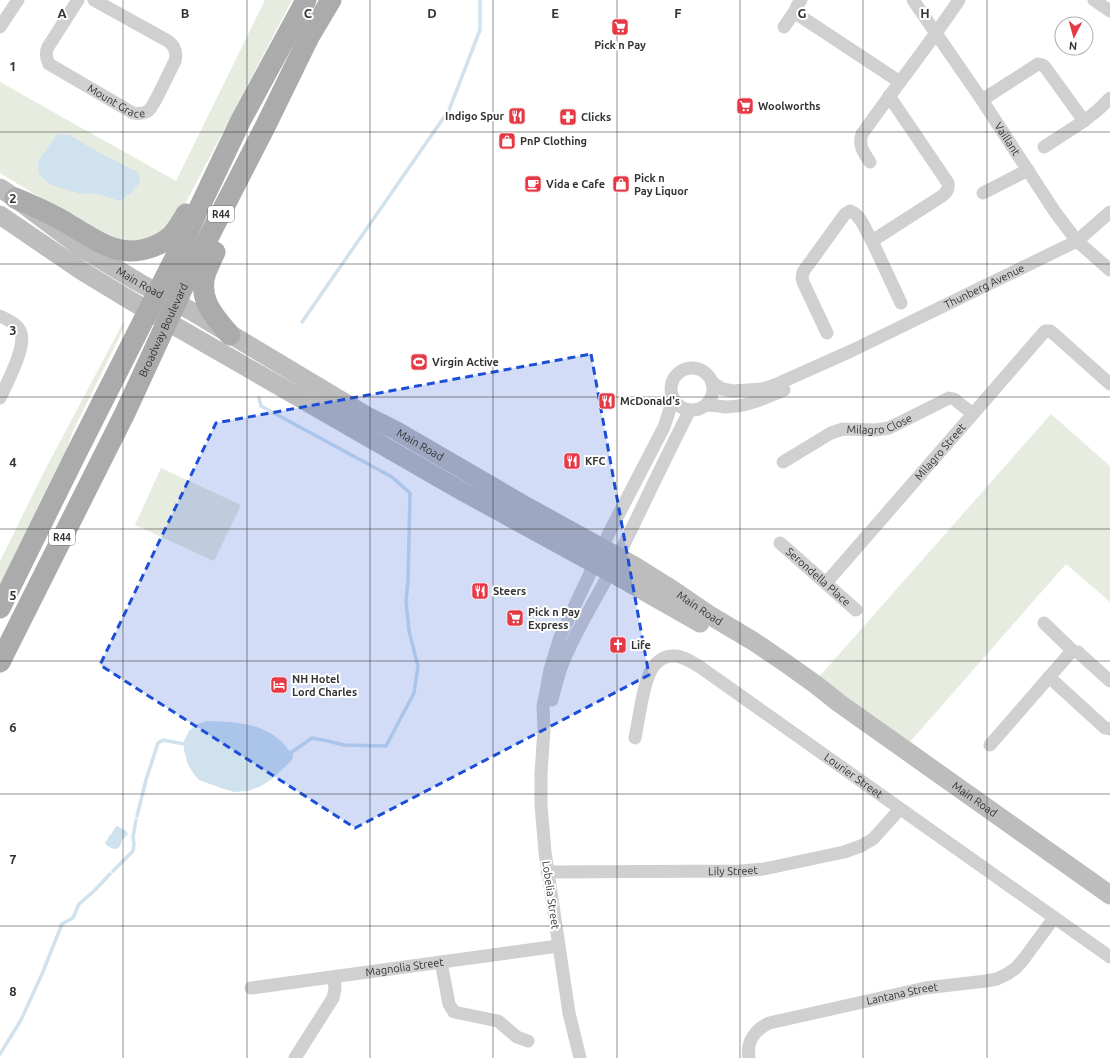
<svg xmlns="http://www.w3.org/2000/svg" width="1110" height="1058" viewBox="0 0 1110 1058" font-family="Ubuntu,sans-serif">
<rect width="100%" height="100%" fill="#fff"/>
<g fill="#e6ecdf">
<polygon points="265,0 292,0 183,208 163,234 142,244 103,236 0,173 0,82 176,181"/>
<polygon points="124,321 124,326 119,338 72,433 66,453 0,587 0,561 45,470"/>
<polygon points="1051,414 1110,466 1110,602 1066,564 910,742 819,677"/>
<polygon points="161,468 241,505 214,561 135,525"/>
</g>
<g fill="#cfe2ee">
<path d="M57,134L70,135L89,147L131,169L138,171L140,182L132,192L120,201C108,197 93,191 81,194L49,184L39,174L38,162Z"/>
<path d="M206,721C233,722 263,722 283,743C285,744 285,746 287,748C289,751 291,751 293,755L292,760L272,779L261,786L248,791L234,792L221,788L199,780L194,774L188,765L184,750V741L189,731L195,725Z"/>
<path d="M117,826L125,830L128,834C126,836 125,837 123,839C120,842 122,848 115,849C112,849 109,846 106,845L105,842L108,839L109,836C113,834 113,828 117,826Z"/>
</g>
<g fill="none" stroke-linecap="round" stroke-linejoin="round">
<g stroke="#cfe2ee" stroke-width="3.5">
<polyline points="302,322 449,110 480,30 480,0"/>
<polyline points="259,398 261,406 392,477 410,493 408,580 406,601 409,631 418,666 414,693 386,746 344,745 328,741 312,738 292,752"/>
<polyline points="137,816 146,780 158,743 163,740 184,744"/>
<polyline points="113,871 133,851 134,844 133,837 136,820"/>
<polyline points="0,1054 21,1020 42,974 62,924 73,918 79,904 95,890 110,874"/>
</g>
<g stroke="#d0d0d0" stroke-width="13">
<path id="s1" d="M78,0L48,47C45,53 46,58 49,64L133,113C138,114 143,114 148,111C154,107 170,70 175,61C177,53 175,46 168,41L94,0"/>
<polyline points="801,0 797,6 795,11 800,16 900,82"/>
<path id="s2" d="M913,0L982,100L1055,212L1077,241L1110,270"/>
<polyline points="1094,0 1110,11"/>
<polyline points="0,27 18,0"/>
<polyline points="784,27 795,11"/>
<polyline points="982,100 1038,64 1043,65 1045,67 1084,121 1098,110 1110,98"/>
<polyline points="1044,147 1084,121"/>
<path d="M870,162C864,153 858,146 862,134C894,89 928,46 959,0"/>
<polyline points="983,193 1028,170"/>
<polyline points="872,241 901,303"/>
<path d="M0,316C8,320 18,324 21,333C26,348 7,383 0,398"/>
<path d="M827,333L803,282L802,278L803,272L845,214L850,211C861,214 866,232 872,241L942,196C947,192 949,189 948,183L889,96"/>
<circle cx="692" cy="389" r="21"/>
<path id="s3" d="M713,383L722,389L733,391L762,389L775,385L851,351L1077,241L1110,212"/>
<path d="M706,405C713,405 719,406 725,407C746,407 765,398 784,390"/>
<path id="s4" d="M783,462L831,433L843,429L876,430L889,428L949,398L954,399L973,414"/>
<path id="s5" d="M780,543L856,610"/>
<path id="s6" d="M826,583L1045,331H1050L1054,334L1110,384"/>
<polyline points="1044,623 1074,652"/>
<polyline points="1049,677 1105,728 1110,729"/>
<path d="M552,700C555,688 558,676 562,665C577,627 600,593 618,557C642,508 665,458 690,410"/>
<path id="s7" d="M635,738C639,719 643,682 653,667C657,661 665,656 672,656C682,655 692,662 700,667L1110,957"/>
<polyline points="990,745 1071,652 1078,652 1080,654 1110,681"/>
<path id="s8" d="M547,872L741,871L764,869L844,852L861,846L873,839L900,809"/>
<polyline points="441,962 449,1004 454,1012 498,1021 517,1037 528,1041"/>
<path id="s9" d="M251,988L558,946"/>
<polyline points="295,1058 333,998 335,989 334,977"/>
<polyline points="580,1058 569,1013 545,852 541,805 541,774 544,729 543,707 550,670 560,637 610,531 664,427 669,412 673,398"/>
<path id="s10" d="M749,1058C746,1042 755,1030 769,1023L925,988L986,981L997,979L1007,974L1016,968L1023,960L1054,918"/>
</g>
<g stroke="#bdbdbd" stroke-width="19">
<path id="s11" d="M0,188L15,198L80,247L138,282L195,313L365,415L395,430L524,505L633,565L673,590L711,616L753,641L784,662L815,684L839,703L1110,895"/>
<polyline points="0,215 82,271 128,299 460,490 626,581 700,623"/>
</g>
<g stroke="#ababab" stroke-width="21">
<path d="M15,198C34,206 53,214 70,225C84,233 98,243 113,248C133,255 156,249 171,236C177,230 182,221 186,214"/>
<path d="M215,252C212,258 209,265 206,272C197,299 214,316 230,335"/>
<polyline points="0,608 77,452 181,246 241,120 306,0"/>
<path id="s12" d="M0,662L125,413L184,285L266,125L309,37L331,0"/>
</g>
</g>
<path fill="#1d4ed8" fill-opacity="0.2" stroke="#1d4ed8" stroke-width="3" stroke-dasharray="8 5" stroke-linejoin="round" d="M591,354L649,675L355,828L100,665L216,423Z"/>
<path fill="none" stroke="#333" stroke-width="1" stroke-opacity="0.55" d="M123,0V1058M247,0V1058M370,0V1058M493,0V1058M617,0V1058M740,0V1058M863,0V1058M987,0V1058M0,132H1110M0,264H1110M0,397H1110M0,529H1110M0,661H1110M0,794H1110M0,926H1110"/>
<defs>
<symbol id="supermarket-square" viewBox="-11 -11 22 22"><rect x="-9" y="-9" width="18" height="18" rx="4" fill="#e63946" stroke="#fff"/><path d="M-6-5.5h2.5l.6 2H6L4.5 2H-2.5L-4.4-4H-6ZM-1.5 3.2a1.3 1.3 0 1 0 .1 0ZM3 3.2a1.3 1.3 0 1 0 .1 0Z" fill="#fff"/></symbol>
<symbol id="restaurant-square" viewBox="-11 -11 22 22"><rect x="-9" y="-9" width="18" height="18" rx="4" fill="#e63946" stroke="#fff"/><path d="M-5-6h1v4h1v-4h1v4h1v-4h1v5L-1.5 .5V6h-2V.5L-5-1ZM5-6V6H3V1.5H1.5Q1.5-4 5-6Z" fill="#fff"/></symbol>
<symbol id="pharmacy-square" viewBox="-11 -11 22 22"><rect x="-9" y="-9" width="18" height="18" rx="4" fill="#e63946" stroke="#fff"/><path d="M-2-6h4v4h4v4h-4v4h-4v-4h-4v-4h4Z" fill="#fff"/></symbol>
<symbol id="shop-square" viewBox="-11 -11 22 22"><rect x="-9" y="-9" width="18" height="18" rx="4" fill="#e63946" stroke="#fff"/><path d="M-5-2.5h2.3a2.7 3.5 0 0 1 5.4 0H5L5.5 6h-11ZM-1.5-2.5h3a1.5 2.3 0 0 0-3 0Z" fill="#fff"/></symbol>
<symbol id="cafe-square" viewBox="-11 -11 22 22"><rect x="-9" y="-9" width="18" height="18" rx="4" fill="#e63946" stroke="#fff"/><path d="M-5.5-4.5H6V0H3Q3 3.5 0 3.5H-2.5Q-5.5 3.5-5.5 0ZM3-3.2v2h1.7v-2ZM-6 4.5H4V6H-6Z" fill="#fff"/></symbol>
<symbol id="stadium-square" viewBox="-11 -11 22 22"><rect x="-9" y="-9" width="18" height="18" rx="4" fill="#e63946" stroke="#fff"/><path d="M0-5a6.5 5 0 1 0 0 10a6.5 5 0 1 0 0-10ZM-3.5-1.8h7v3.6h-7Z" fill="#fff"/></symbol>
<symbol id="church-square" viewBox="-11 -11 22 22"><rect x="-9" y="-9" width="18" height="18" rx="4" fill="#e63946" stroke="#fff"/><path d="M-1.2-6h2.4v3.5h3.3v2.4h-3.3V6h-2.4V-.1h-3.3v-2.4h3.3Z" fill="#fff"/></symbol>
<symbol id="hotel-square" viewBox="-11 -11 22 22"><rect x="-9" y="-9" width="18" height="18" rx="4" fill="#e63946" stroke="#fff"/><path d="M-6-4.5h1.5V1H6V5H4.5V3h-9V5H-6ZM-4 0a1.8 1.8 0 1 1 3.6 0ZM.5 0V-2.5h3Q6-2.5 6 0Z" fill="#fff"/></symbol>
</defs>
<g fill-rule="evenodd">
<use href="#supermarket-square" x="610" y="17" width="20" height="20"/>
<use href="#supermarket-square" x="735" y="96" width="20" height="20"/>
<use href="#restaurant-square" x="507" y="106" width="20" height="20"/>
<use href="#pharmacy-square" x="558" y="107" width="20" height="20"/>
<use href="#shop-square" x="497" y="131" width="20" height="20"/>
<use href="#cafe-square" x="523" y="174" width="20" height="20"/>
<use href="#shop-square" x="611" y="174" width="20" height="20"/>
<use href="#stadium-square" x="409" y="352" width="20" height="20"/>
<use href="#restaurant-square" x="597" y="391" width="20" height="20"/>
<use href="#restaurant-square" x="562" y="451" width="20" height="20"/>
<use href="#restaurant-square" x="470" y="581" width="20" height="20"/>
<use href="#supermarket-square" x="505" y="608" width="20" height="20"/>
<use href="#church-square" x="608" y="635" width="20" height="20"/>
<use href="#hotel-square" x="269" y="675" width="20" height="20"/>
</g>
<g text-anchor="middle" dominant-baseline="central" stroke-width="4" stroke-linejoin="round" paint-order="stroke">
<g fill="#fff" stroke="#707070" stroke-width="1">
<rect x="208" y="206" width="26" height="16" rx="3"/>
<rect x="49" y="529" width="26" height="16" rx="3"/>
</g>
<g font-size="10" font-weight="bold" fill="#333">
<text x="221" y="214">R44</text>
<text x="62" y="537">R44</text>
</g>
<g font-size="11" font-weight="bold" fill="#333" stroke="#fff" text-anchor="start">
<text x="620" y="45" text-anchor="middle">Pick n Pay</text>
<text x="758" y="106">Woolworths</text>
<text x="504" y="116" text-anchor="end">Indigo Spur</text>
<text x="581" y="117">Clicks</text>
<text x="520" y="141">PnP Clothing</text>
<text x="634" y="178">Pick n<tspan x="634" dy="13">Pay Liquor</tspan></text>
<text x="546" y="184">Vida e Cafe</text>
<text x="432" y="362">Virgin Active</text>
<text x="620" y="401">McDonald's</text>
<text x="585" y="461">KFC</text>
<text x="493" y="591">Steers</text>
<text x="528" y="612">Pick n Pay<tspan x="528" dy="13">Express</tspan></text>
<text x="631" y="645">Life</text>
<text x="292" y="679">NH Hotel<tspan x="292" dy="13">Lord Charles</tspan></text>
</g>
<g font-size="11" fill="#333" stroke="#fff">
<text stroke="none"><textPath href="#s1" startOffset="151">Mount Grace</textPath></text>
<text stroke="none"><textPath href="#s2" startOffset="168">Vaillant</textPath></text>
<text stroke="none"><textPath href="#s11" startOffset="169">Main Road</textPath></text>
<text stroke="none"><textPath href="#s3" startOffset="296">Thunberg Avenue</textPath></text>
<text stroke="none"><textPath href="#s12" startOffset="370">Broadway Boulevard</textPath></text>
<text stroke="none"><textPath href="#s4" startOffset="106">Milagro Close</textPath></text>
<text stroke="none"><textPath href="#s11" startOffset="493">Main Road</textPath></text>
<text stroke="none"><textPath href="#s6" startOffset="174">Milagro Street</textPath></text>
<text stroke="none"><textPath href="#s5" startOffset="51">Serondella Place</textPath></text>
<text stroke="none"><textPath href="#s11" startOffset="817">Main Road</textPath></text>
<text stroke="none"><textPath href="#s7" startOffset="315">Lourier Street</textPath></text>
<text stroke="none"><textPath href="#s11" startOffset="1152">Main Road</textPath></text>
<text stroke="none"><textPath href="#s8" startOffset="186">Lily Street</textPath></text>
<text transform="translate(551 895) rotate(82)">Lobelia Street</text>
<text stroke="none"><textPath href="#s9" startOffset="155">Magnolia Street</textPath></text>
<text stroke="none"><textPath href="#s10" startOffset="180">Lantana Street</textPath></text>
</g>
</g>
<g font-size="13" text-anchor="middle" font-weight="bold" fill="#333" stroke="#fff" stroke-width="4" stroke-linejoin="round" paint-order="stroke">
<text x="62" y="18">A</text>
<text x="185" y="18">B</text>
<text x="308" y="18">C</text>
<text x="432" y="18">D</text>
<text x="555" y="18">E</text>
<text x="678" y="18">F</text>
<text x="802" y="18">G</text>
<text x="925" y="18">H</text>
<text x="13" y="71">1</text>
<text x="13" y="203">2</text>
<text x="13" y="335">3</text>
<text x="13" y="467">4</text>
<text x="13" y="600">5</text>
<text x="13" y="732">6</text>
<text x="13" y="864">7</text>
<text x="13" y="996">8</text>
</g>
<g transform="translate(1074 36) rotate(186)"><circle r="19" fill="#ffffff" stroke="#adadad"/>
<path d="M0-3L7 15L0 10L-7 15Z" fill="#e63946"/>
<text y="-6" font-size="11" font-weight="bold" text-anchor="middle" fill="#333333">N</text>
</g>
</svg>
